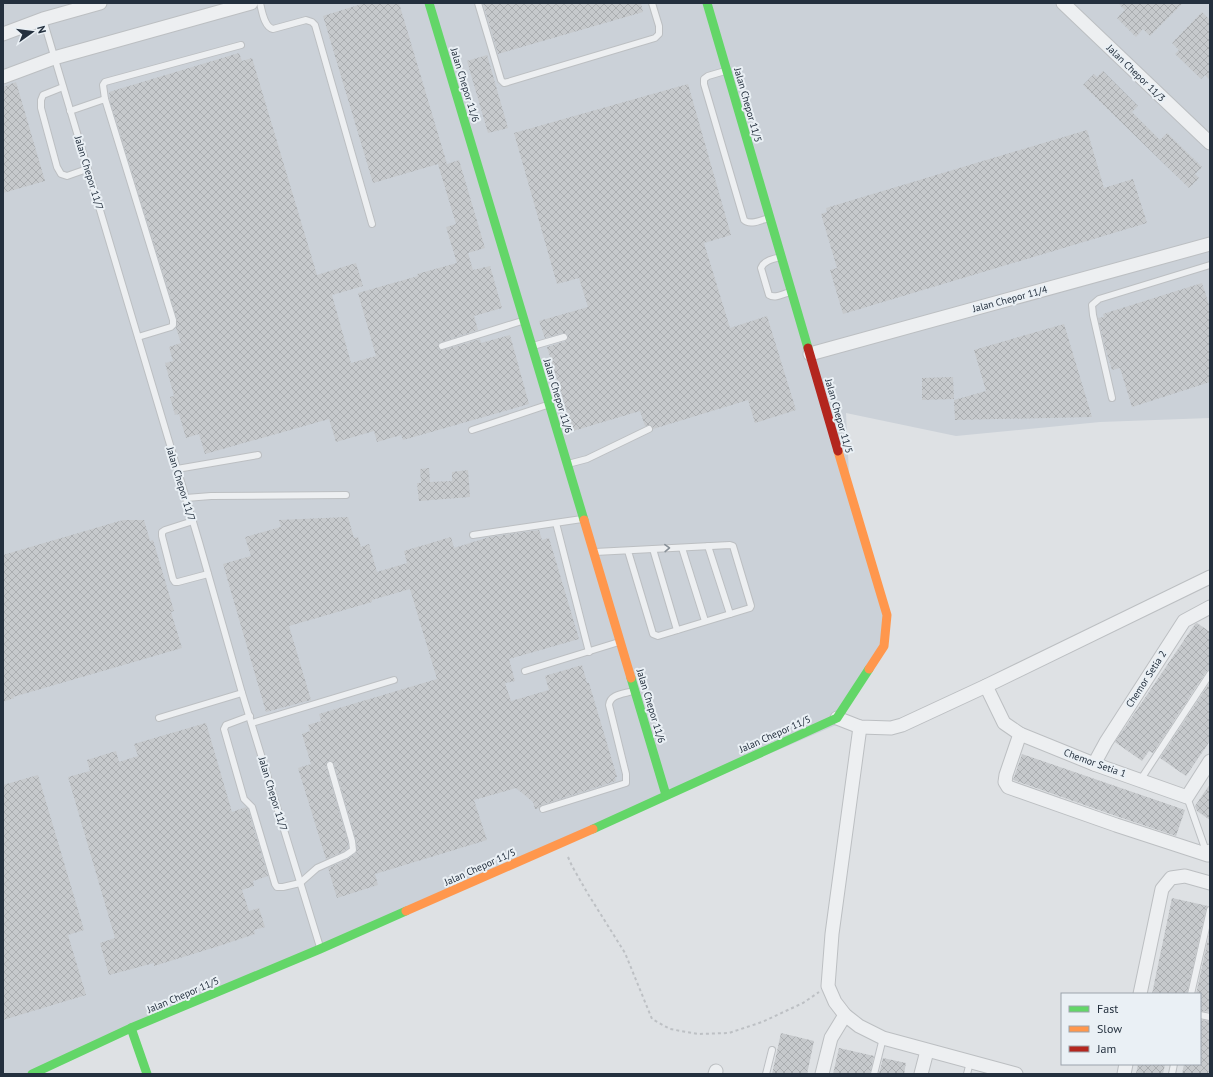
<svg xmlns="http://www.w3.org/2000/svg" width="1213" height="1077" viewBox="0 0 1213 1077" font-family="'PT Sans',sans-serif">
<defs>
<pattern id="building-cross-hatch" width="8" height="8" patternUnits="userSpaceOnUse"><rect width="8" height="8" fill="#c6c9cc"/><path d="M0 0l8 8M0 8l8-8" fill="none" stroke="#aaadb0"/></pattern>
</defs>
<rect width="100%" height="100%" fill="#dee1e4"/>
<polygon fill="#cbd1d8" points="3,3 1210,3 1210,418 1100,422 956,436 846,413 850,495 887,615 884,646 836,725 32,1074 3,1074"/>
<g fill="url(#building-cross-hatch)">
<polygon points="365,3 399,3 447,164 459,160 485,248 468,253 473,270 490,266 502,308 474,316 478,330 441,342 438,345 438,348 441,350 443,350 480,339 481,343 510,335 529,404 403,440 401,435 377,442 374,431 336,442 329,419 205,454 199,434 186,438 179,414 175,415 170,397 174,396 165,363 173,361 169,347 181,343 176,328 177,325 177,319 110,101 109,92 239,53 242,61 252,58 317,275 356,263 363,286 332,295 351,363 376,356 358,293 418,276 417,274 457,263 446,227 456,224 438,164 373,183 323,16"/>
<polygon points="483,3 641,3 643,12 498,54"/>
<polygon points="1118,3 1183,3 1150,36 1143,29 1136,37 1117,18 1125,10"/>
<polygon points="1202,12 1210,20 1210,80 1205,75 1201,79 1175,54 1179,50 1172,43"/>
<polygon points="487,55 508,128 488,133 467,61"/>
<polygon points="1103,71 1138,106 1132,112 1160,140 1167,133 1202,167 1195,174 1199,178 1189,188 1083,85 1094,74 1097,77"/>
<polygon points="16,82 45,181 3,193 3,87"/>
<polygon points="688,84 731,235 704,243 730,328 767,316 796,410 755,423 748,400 653,429 651,425 649,425 645,426 640,411 573,431 547,347 566,341 568,338 568,335 565,333 563,333 545,338 539,321 588,307 579,278 557,284 514,133"/>
<polygon points="1087,130 1104,188 1133,179 1147,223 843,314 830,270 837,268 821,214 827,212 826,208"/>
<polygon points="1202,283 1210,308 1210,382 1132,407 1120,368 1112,370 1106,351 1098,318 1104,317 1103,314"/>
<polygon points="1064,324 1092,417 955,420 954,400 986,391 974,350"/>
<polygon points="953,377 954,399 922,400 922,378"/>
<polygon points="429,468 430,482 452,481 452,472 468,470 470,497 419,501 417,483 421,483 420,469"/>
<polygon points="348,517 354,538 358,537 361,547 369,544 377,572 407,563 404,551 451,537 454,548 489,537 539,530 542,540 549,538 579,639 509,659 515,681 505,683 511,701 549,690 545,676 582,665 587,683 589,683 617,777 615,777 616,781 542,805 539,808 535,809 533,802 516,788 474,800 487,840 375,874 378,885 337,898 328,868 348,859 356,853 357,850 356,840 334,764 331,761 328,761 326,764 326,766 348,842 348,848 344,851 326,859 298,768 311,764 302,734 310,731 308,725 321,721 319,714 437,679 410,589 372,600 372,602 289,626 311,700 266,712 223,564 251,556 245,537 281,527 279,520"/>
<polygon points="123,520 144,520 150,541 153,540 174,611 171,612 182,648 13,697 14,698 3,702 3,555"/>
<polygon points="1197,623 1210,632 1210,670 1206,672 1153,753 1149,751 1142,761 1115,742 1195,624"/>
<polygon points="1210,682 1210,741 1186,776 1160,758"/>
<polygon points="206,723 232,812 246,807 248,809 268,876 253,881 254,886 242,890 249,911 259,908 265,927 254,930 255,934 219,946 154,966 154,963 109,975 100,943 115,938 68,777 90,771 87,760 116,751 119,762 138,756 134,744"/>
<polygon points="1022,754 1185,810 1176,836 1119,817 1013,780"/>
<polygon points="38,775 84,930 68,935 86,995 3,1020 3,785"/>
<polygon points="1210,784 1210,820 1197,811 1195,806"/>
<polygon points="1172,898 1208,906 1206,909 1187,994 1152,994"/>
<polygon points="1210,930 1210,1012 1200,1011 1200,994 1196,994"/>
<polygon points="1200,1020 1210,1021 1210,1066 1208,1074 1182,1074 1184,1064 1200,1064"/>
<polygon points="781,1033 814,1041 807,1074 772,1074"/>
<polygon points="839,1048 874,1056 870,1074 833,1074"/>
<polygon points="883,1058 906,1063 904,1074 879,1074"/>
<polygon points="1138,1064 1165,1064 1163,1074 1136,1074"/>
</g>
<g fill="none" stroke-linecap="round" stroke-linejoin="round">
<defs>
<g id="lane">
<path d="M260,3C262,11 264,27 273,29L306,20L312,22L315,25L372,224"/>
<polyline points="478,3 501,80 504,83 508,82 655,38 659,34 659,26 652,3"/>
<polyline points="43,19 199,542 242,693 320,947"/>
<path d="M725,71L708,76L704,79V84L744,220C750,226 761,220 769,218"/>
<polyline points="63,87 43,95 41,100 41,108 57,167 61,174 67,176 87,169"/>
<polyline points="105,99 103,85 105,82 241,45"/>
<polyline points="70,111 105,99 173,320 173,325 171,327 138,337"/>
<path d="M781,257C774,259 764,260 761,268L769,295C775,299 783,294 790,292"/>
<polyline points="442,346 522,321"/>
<polyline points="533,346 564,337"/>
<polyline points="1112,398 1093,315 1092,305 1099,299 1210,265"/>
<polyline points="472,430 547,405"/>
<polyline points="568,464 587,459 649,429"/>
<polyline points="177,469 258,455"/>
<polyline points="186,498 211,496 346,495"/>
<polyline points="193,521 165,530 162,532 162,536 173,579 175,582 178,582 208,574"/>
<polyline points="556,523 589,652"/>
<polyline points="473,535 582,519"/>
<polyline points="708,546 730,614"/>
<polyline points="682,548 705,621"/>
<polyline points="653,549 677,630"/>
<polyline points="595,552 730,545 733,546 751,606 750,608 658,636 653,634 628,551"/>
<polyline points="525,671 619,642"/>
<polyline points="250,716 226,725 224,729 244,799 252,807 275,884 277,887 283,887 300,883 317,868 346,855 353,850 352,841 330,765"/>
<polyline points="159,718 242,693"/>
<polyline points="252,723 394,680"/>
<polyline points="1141,779 1210,674"/>
<polyline points="1187,797 1207,854"/>
<path d="M543,809L626,783V774L609,705C610,694 624,694 633,691"/>
<polyline points="1191,994 1210,910"/>
<polyline points="1200,1015 1210,1017"/>
<polyline points="766,1074 772,1050"/>
<polyline points="874,1074 883,1038"/>
<polyline points="967,1074 970,1062"/>
<polyline points="1172,1074 1174,1064"/>
</g>
<g id="street">
<polyline points="1063,3 1210,143"/>
<polyline points="3,34 43,19 100,3"/>
<polyline points="3,77 54,58 251,3"/>
<polyline points="810,354 1210,244"/>
<polyline points="986,686 1004,723 1020,734 1094,764 1187,797 1210,761"/>
<polyline points="837,718 860,727 891,728 902,725 986,686 1210,577"/>
<polyline points="860,727 832,934 828,986 835,1002 845,1015 859,1026 883,1038 1016,1074"/>
<polyline points="1020,734 1006,775 1005,782 1008,787 1116,825 1208,855 1210,851"/>
<polyline points="1094,764 1106,742 1184,621 1210,607"/>
<polyline points="1140,994 1162,889 1171,878 1185,876 1210,883"/>
<polyline points="715,1074 716,1071"/>
<polyline points="822,1074 831,1038 845,1015"/>
<polyline points="921,1074 927,1051"/>
<polyline points="1124,1074 1126,1064"/>
</g>
</defs>
<use href="#lane" stroke="#bcbfc2" stroke-width="8"/>
<use href="#street" stroke="#bcbfc2" stroke-width="15"/>
<polyline stroke="#bdc0c4" stroke-width="2" stroke-dasharray="3 3" stroke-linecap="butt" points="568,857 572,866 588,894 625,953 652,1019 670,1029 698,1034 729,1033 762,1022 803,1003 819,992"/>
<use href="#lane" stroke="#edeff1" stroke-width="6"/>
<use href="#street" stroke="#edeff1" stroke-width="13"/>
<g stroke="#63d668" stroke-width="9">
<polyline points="429,3 584,520"/>
<polyline points="707,3 808,348"/>
<polyline points="631,678 666,795"/>
<polyline points="593,829 837,718 869,669"/>
<polyline points="131,1028 147,1074"/>
<polyline points="32,1074 131,1028 320,949 406,911"/>
</g>
<g stroke="#ff974d" stroke-width="9">
<polyline points="838,451 887,615 884,646 869,669"/>
<polyline points="584,520 631,678"/>
<polyline points="406,911 593,829"/>
</g>
<polyline stroke="#b3261e" stroke-width="9" points="808,348 838,451"/>
</g>
<defs><path id="oneway-chevron" d="M-2-3.5L2.5 0L-2 3.5" fill="none" stroke-width="1.6" stroke-linecap="round" stroke-linejoin="round"/></defs>
<use stroke="#889098" href="#oneway-chevron" transform="translate(667 548) rotate(-2)"/>
<g text-anchor="middle" dominant-baseline="central" stroke-width="4" stroke-linejoin="round" paint-order="stroke">
<g font-size="10" fill="#24303e" stroke="#eaf0f5">
<text transform="translate(1136 73) rotate(44)">Jalan Chepor 11/3</text>
<text transform="translate(465 85) rotate(73)">Jalan Chepor 11/6</text>
<text transform="translate(748 105) rotate(74)">Jalan Chepor 11/5</text>
<text transform="translate(89 173) rotate(73)">Jalan Chepor 11/7</text>
<text transform="translate(1010 299) rotate(-15)">Jalan Chepor 11/4</text>
<text transform="translate(558 396) rotate(73)">Jalan Chepor 11/6</text>
<text transform="translate(839 416) rotate(74)">Jalan Chepor 11/5</text>
<text transform="translate(181 484) rotate(73)">Jalan Chepor 11/7</text>
<text transform="translate(1146 679) rotate(-57)">Chemor Setia 2</text>
<text transform="translate(651 706) rotate(73)">Jalan Chepor 11/6</text>
<text transform="translate(775 734) rotate(-24)">Jalan Chepor 11/5</text>
<text transform="translate(1095 763) rotate(20)">Chemor Setia 1</text>
<text transform="translate(273 794) rotate(73)">Jalan Chepor 11/7</text>
<text transform="translate(480 867) rotate(-24)">Jalan Chepor 11/5</text>
<text transform="translate(183 995) rotate(-23)">Jalan Chepor 11/5</text>
</g>
</g>
<rect width="1213" height="1077" fill="none" stroke="#24303e" stroke-width="8"/>
<rect x="1061" y="993" width="140" height="72" fill="#eaf0f5" stroke="#9ba3ac"/>
<rect x="1069" y="1006" width="20" height="6" fill="#63d668" stroke="#9ba3ac"/>
<text x="1097" y="1013" font-size="12" fill="#24303e">Fast</text>
<rect x="1069" y="1026" width="20" height="6" fill="#ff974d" stroke="#9ba3ac"/>
<text x="1097" y="1033" font-size="12" fill="#24303e">Slow</text>
<rect x="1069" y="1046" width="20" height="6" fill="#b3261e" stroke="#9ba3ac"/>
<text x="1097" y="1053" font-size="12" fill="#24303e">Jam</text>
<g transform="translate(32 32) rotate(76)" stroke="#eaf0f5" stroke-width="3" paint-order="stroke">
<path d="M0-3L7 15L0 10L-7 15Z" fill="#24303e"/>
<text y="-6" font-size="11" font-weight="bold" text-anchor="middle" fill="#24303e">N</text>
</g>
</svg>
